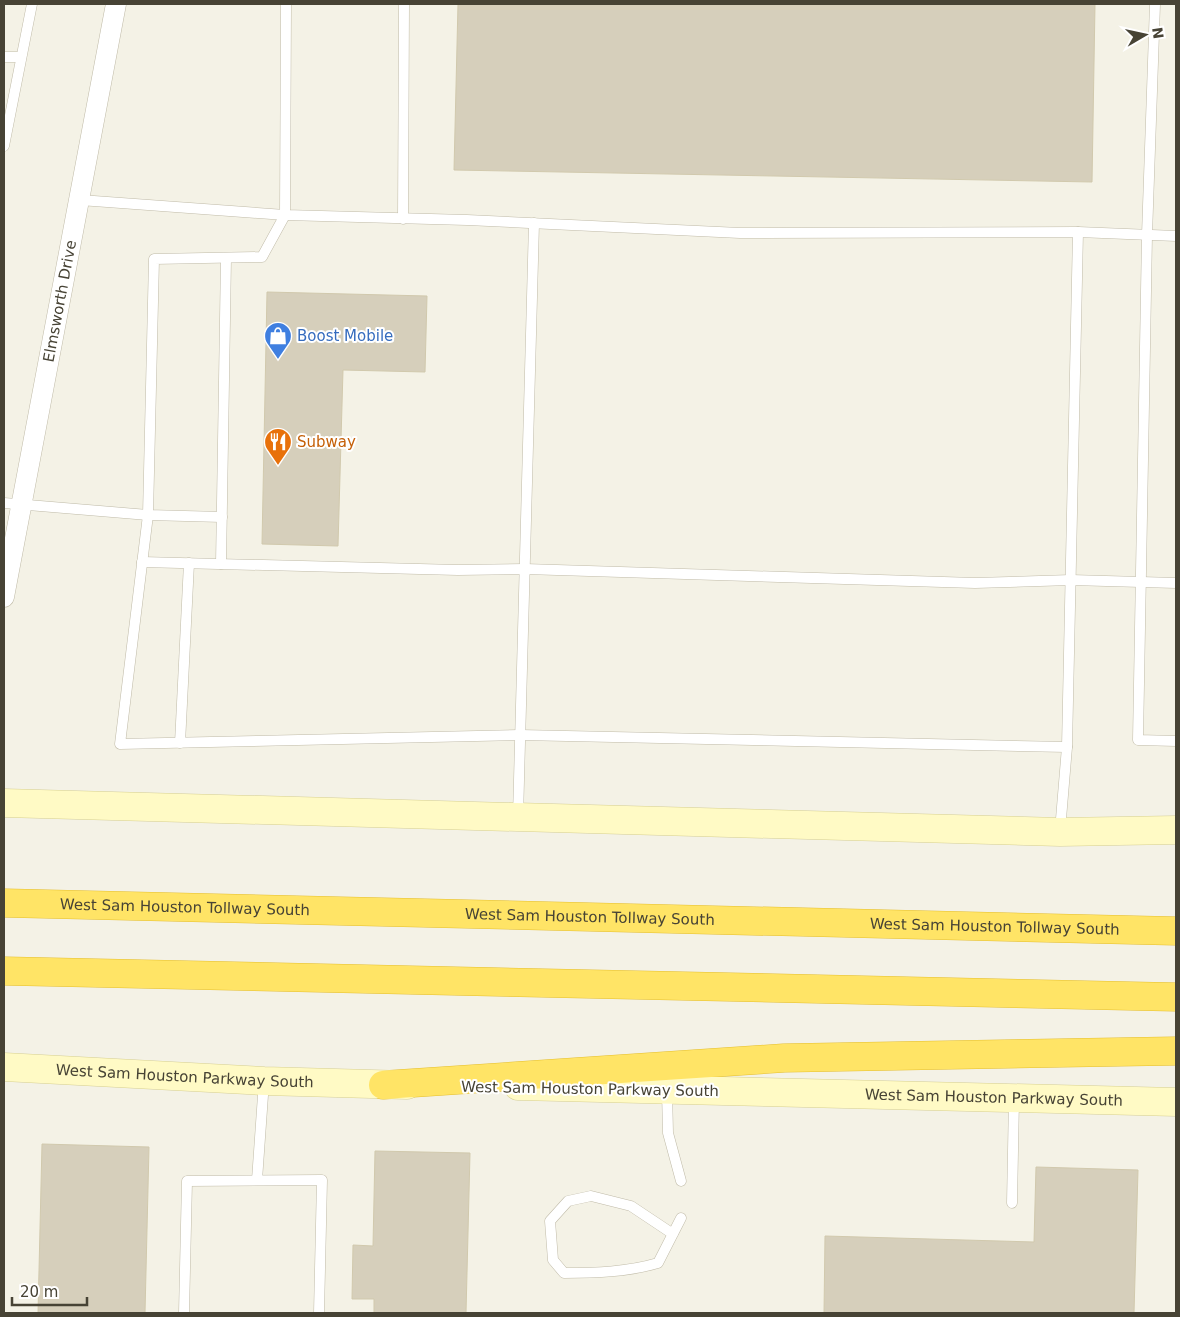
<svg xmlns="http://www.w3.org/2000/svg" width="1180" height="1317" viewBox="0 0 1180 1317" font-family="'DejaVu Sans',sans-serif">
<rect width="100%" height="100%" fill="#f4f2e6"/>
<g fill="#d6cfbb" stroke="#d1c9ad">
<polygon points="458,4 1095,4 1092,182 454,170"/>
<polygon points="267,292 427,296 425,372 343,370 338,546 262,544"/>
<polygon points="42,1144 149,1147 145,1313 38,1313"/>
<polygon points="375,1151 470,1153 466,1313 374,1313 374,1299 352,1299 353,1245 373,1246"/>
<polygon points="1036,1167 1138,1170 1134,1313 824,1313 825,1236 1034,1242"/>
</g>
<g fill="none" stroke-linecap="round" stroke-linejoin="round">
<defs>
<g id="service">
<polyline points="286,4 285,215 262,257 154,259 148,515 120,744 520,735 1067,747"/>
<polyline points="1155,4 1147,235 1138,740 1176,741"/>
<polyline points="4,57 21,57"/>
<polyline points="4,146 32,4"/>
<polyline points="80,200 285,215 467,220 740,233 1078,232 1176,236"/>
<polyline points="403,219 404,4"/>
<polyline points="4,503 148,515 222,517"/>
<polyline points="142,562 458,570 525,569 975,583 1071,580 1176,583"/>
<polyline points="221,564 226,258"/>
<polyline points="180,743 189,563"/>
<polyline points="518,817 534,223"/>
<polyline points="1060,831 1067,747 1078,232"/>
<polyline points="667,1091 668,1133 681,1181"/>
<polyline points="257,1180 264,1081"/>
<polyline points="1012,1203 1014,1099"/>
<path d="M673,1234L631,1206L591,1196L568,1201L550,1221L553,1260L564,1273C596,1273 627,1272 658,1263L681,1218"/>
<polyline points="184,1313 187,1181 322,1180 319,1313"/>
</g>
<g id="minor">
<path id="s1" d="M4,597L116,4"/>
</g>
<g id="secondary">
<polyline points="4,803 1060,832 1176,830"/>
<path id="s2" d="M4,1067L264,1081L407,1085"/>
<path id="s3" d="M518,1086L1176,1102"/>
</g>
<g id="motorway">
<path id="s4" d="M4,903L1176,931"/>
<polyline points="4,971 1176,997"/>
<polyline points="383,1085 784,1058 1176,1051"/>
</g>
</defs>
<use href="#service" stroke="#c0bba8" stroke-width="11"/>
<use href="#minor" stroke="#c0bba8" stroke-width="21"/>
<use href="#secondary" stroke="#d6cf93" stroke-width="29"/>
<use href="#motorway" stroke="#e5bf2f" stroke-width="29"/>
<use href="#service" stroke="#fff" stroke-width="10"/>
<use href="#minor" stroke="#fff" stroke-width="20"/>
<use href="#secondary" stroke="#fffac5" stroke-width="28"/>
<use href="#motorway" stroke="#ffe466" stroke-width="28"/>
</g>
<defs>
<symbol id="shop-pin" viewBox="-11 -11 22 30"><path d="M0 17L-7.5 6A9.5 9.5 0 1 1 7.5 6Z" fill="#3f7fe0" stroke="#fff"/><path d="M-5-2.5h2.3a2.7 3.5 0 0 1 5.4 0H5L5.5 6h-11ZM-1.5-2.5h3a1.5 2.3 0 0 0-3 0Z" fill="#fff"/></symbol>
<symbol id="restaurant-pin" viewBox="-11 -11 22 30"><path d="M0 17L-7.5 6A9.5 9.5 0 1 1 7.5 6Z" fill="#e8710a" stroke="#fff"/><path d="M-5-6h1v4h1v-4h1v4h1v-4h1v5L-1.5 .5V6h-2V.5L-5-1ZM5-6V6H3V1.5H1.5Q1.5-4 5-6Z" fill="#fff"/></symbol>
</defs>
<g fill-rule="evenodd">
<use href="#shop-pin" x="262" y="320" width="32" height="43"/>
<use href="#restaurant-pin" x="262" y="426" width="32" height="43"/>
</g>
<g text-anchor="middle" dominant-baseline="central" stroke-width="4" stroke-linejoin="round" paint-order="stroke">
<g font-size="15" fill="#474335" stroke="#fff">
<text stroke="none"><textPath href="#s1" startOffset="301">Elmsworth Drive</textPath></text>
<text stroke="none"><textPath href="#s4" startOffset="181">West Sam Houston Tollway South</textPath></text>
<text stroke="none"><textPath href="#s4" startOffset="586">West Sam Houston Tollway South</textPath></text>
<text stroke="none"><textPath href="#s4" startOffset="991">West Sam Houston Tollway South</textPath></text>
<text stroke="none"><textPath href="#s2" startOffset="181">West Sam Houston Parkway South</textPath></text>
<text transform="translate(590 1089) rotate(1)">West Sam Houston Parkway South</text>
<text stroke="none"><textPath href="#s3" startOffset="476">West Sam Houston Parkway South</textPath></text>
</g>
<g font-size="15" fill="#366cbe" stroke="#fff" text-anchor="start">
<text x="297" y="336">Boost Mobile</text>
</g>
<g font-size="15" fill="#c56008" stroke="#fff" text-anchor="start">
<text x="297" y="442">Subway</text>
</g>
</g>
<rect width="1180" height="1317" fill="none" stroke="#474335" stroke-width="10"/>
<g transform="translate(1145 35) rotate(81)" stroke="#ffffff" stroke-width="4" paint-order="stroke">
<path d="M0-4L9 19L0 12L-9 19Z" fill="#474335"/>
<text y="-8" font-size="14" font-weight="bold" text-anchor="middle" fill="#474335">N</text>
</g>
<path d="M12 1297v8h75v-8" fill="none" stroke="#474335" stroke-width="2.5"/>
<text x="20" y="1297" font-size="15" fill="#474335" stroke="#ffffff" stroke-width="4" paint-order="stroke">20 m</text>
</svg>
